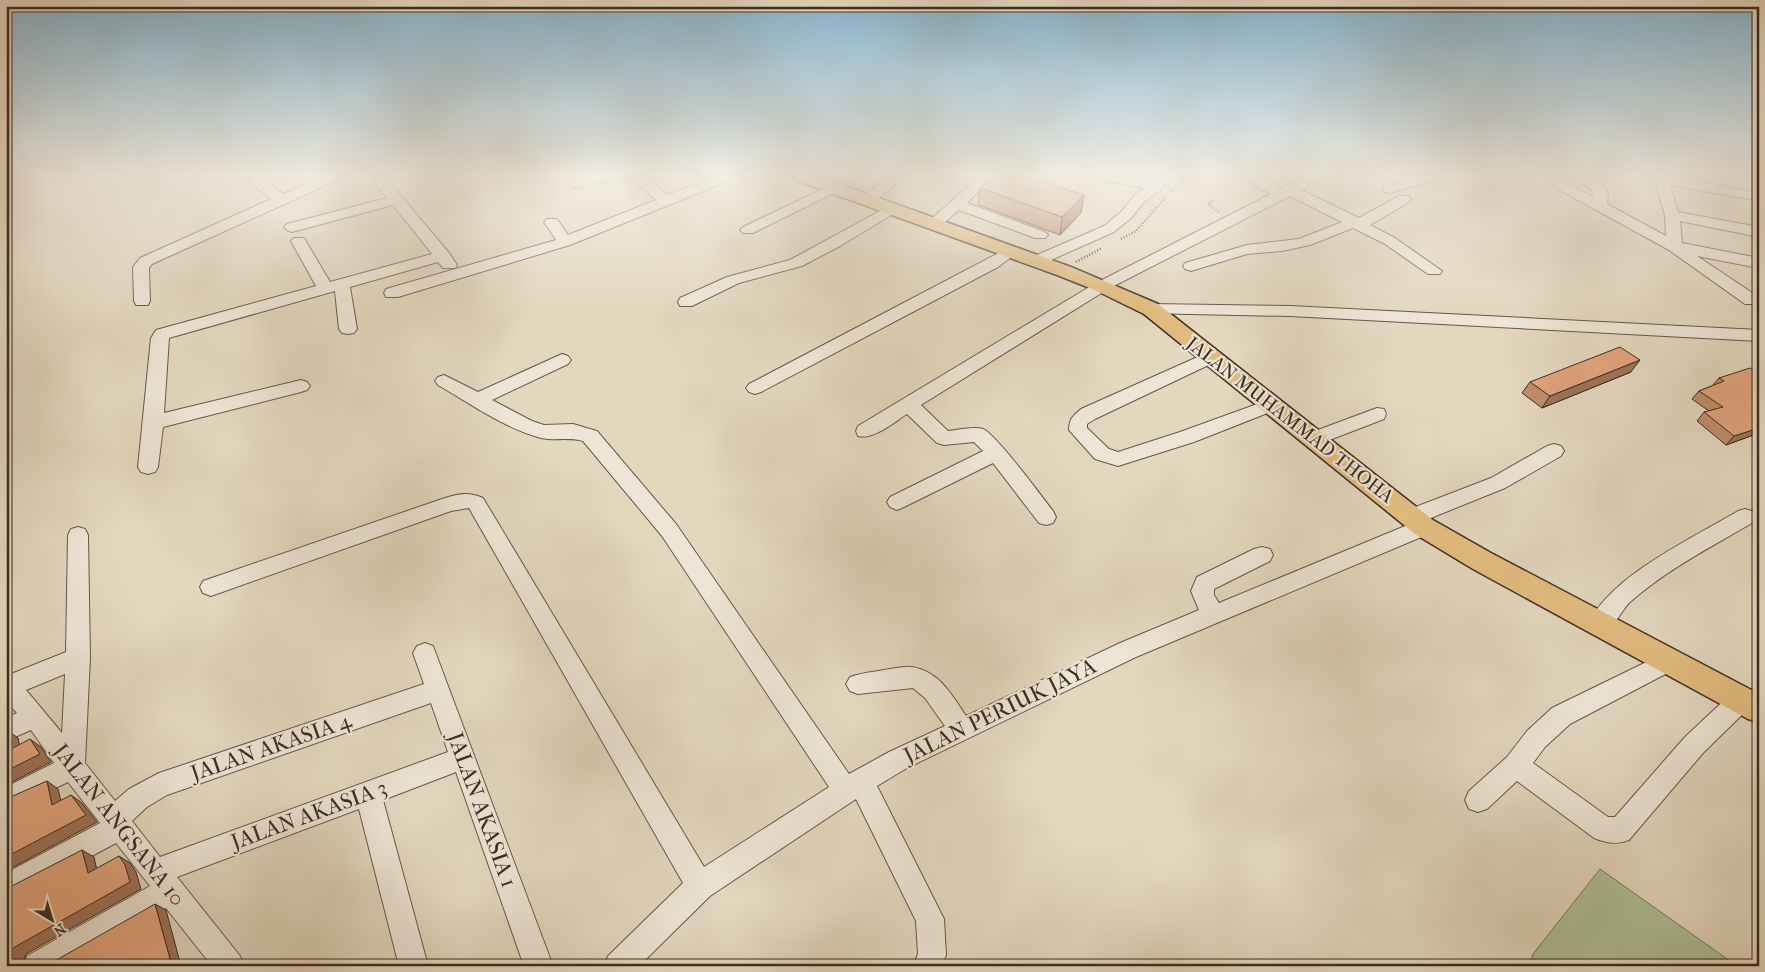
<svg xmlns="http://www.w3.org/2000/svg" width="1765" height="972" viewBox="0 0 1765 972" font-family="'IM FELL French Canon',serif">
<rect width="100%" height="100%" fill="#e3d7be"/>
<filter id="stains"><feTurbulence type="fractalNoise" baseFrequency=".004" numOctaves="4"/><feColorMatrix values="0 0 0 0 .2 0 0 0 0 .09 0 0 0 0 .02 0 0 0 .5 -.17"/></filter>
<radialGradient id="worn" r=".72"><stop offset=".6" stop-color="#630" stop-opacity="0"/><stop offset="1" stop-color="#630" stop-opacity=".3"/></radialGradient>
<polygon fill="#afbf95" stroke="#76755c" points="1600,869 1737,966 1529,966 1533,954"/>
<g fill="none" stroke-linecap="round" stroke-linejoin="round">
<defs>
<g id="minor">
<polygon points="323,176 342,176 340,179 152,264 149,268 150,301 148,305 136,305 134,301 133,267 140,258 271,199 252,184 250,181 252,178 262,178 283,194"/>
<polygon points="370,176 384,176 449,253 457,265 455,268 443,268 438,262 350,287 357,329 354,333 348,334 342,333 339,329 335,291 169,338 164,413 301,380 307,382 310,386 307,390 301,392 163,427 158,467 155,472 148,474 141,472 138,467 151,338 156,330 316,286 291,241 294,238 304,238 330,282 432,254 393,205 292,232 287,230 284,227 287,224 387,198"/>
<polygon points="591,176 614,176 612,179 577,188 572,187 570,184 572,181"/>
<polygon points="630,176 645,176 668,195 716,176 735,176 733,179 570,245 398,297 386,297 384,293 386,289 556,240 544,222 547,219 557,219 568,235 656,200"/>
<polygon points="890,176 906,176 872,203 862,203 860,200 862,197"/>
<path d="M980,176C993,176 1015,173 1023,184L1021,187C1011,190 998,179 989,183C981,187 973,197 967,203L1045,232L1048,235L1045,238H1035L959,210L939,227H929L926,224L929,221Z"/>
<polygon points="1095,176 1125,176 1151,181 1153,176 1167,176 1162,189 1145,201 1131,218 1114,232 1042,264 1030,264 1028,261 1030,258 1104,226 1121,212 1135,195 1145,188 1102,180 1097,179"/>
<path d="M1241,176H1259L1282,188L1303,176H1320L1301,190L1359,218L1399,196H1409L1411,199L1409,202L1370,225L1395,238L1442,271L1440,274H1428L1385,244L1353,228L1310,245L1282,251L1247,254L1191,271L1185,269L1183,266L1185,263L1247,245L1299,239L1342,222L1290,196L1108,289L921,405L948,431C958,430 973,426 983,429C996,434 1042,497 1053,511L1056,517L1053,523L1046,525L1039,523L993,463L904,507L897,510L890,507L887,502L890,497L983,451L974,442L944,445L937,443L907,414C894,422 874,440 858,436L856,431L858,426L1096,283L1271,194L1243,179Z"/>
<polygon points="1418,176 1440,176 1438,179 1390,193 1385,192 1383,189 1385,186"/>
<path d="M1551,176L1557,177L1593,197L1592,189L1571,179L1569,176C1586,176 1598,177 1608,192L1607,204L1666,236L1665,215L1655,181L1647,176H1668L1759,193V201L1670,185L1678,212L1759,227V237L1680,221L1682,243L1759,258V268L1697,256L1757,296L1759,301L1757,304H1745L1669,250L1547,183L1545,180Z"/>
<polygon points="833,184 838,185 840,188 838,191 753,233 743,233 740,230 743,227"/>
<polygon points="891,205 896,206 898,209 896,212 840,246 802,266 739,283 692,306 680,306 678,302 680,298 727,277 790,260"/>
<polygon points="1010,247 1016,249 1018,252 998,267 761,392 755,394 749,392 746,388 749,384"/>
<polygon points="1151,304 1290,306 1759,330 1759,341 1290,316 1145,313 1143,309 1145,305"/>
<path d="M1211,351L1217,353L1220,357L1217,361L1095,419L1087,424V428L1109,449L1118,452L1180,432L1271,399L1278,401L1280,405L1278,409L1194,442L1118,466L1095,459L1069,430C1069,419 1073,416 1081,409Z"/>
<path d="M562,354L568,356L571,360L568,364L492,400L532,421L544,425L573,424L597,431L676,524L849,774L889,752L945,726L925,698L913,688L858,694L850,691L846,684L850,677C861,673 873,672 884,670C893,669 903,666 912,667C939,671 952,695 966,716L1120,643L1199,610L1191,591L1197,577L1254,549L1262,547L1270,549L1273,555L1270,561L1214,589V595L1219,603L1410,524L1405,523L1402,517L1405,511L1491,478L1547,446L1554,444L1561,446L1564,451L1561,456L1505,488L1426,520L1431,521L1434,527L1431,533L1136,657L907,768L877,786L944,919L946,955L942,966H913L918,954L916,921L856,799L710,896L639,966H604L608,956L683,883L469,508L451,511L211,596L203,593L200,587L203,581L442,499C457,494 468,491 483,498L704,867L829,787L662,536L583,441C569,437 555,441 541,438C504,428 471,404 438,385L435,381L438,377L444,375L478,392Z"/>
<polygon points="1377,408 1384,409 1386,414 1384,419 1314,446 1307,444 1304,439 1307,434"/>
<path d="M1745,509L1752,511L1755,517L1752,523C1711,547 1666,570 1630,602C1618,614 1611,638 1591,631L1588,624C1612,575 1691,539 1738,511Z"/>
<path d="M78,527L85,529L88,535L90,658L85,763L115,801L129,789L159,773L424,684L413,653L417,646L425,643L433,646L553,966H524L456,772L383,800L428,966H399L359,809L177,877L240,956L244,966H212L166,908L65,966H23L27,956L150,886L116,843L6,902V873L100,823L68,782L6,812V787L54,763L31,730L6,741V718L17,713L6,701V676L66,652L68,535L71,529ZM65,674L62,733L26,690ZM431,703L448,752L160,857L132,821L147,807L167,795Z"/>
<path d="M1669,651L1677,654L1681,661L1677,668L1570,724L1545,747L1533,763L1608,817H1615L1685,737L1733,692L1741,689L1749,692L1753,700L1749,708L1703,753L1629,840C1617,845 1606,843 1594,838L1517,781L1487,809L1478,812L1469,809L1465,800L1469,791L1507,757L1527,731L1552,708Z"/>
</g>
<polygon id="major" points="792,176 818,176 1071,267 1158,304 1433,520 1491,553 1759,694 1759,722 1748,719 1473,569 1415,534 1144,314 1095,290 1057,275 795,180"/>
</defs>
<use href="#minor" stroke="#66564a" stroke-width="2"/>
<use href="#major" stroke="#3d2b23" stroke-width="3"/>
<g stroke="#3d2b23" stroke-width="2.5" stroke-dasharray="1 2" stroke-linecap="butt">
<polyline points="1171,191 1189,176"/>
<polyline points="1213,201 1208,204 1219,212"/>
<polyline points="1121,239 1136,231 1165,198"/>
<polyline points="1076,262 1102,248"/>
</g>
<use href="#minor" fill="#ede5d5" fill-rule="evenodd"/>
<use href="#major" fill="#e2bc7f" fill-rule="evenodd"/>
</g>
<g fill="#c28d6c" stroke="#3d2b23">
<polygon points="980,188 1084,195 1081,213 1060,235 978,205"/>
<polygon points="1631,372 1542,408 1522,393 1530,382"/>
<polygon points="1759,374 1759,433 1726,445 1697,421 1704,412 1709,411 1692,399 1699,391 1712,386 1719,378"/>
</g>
<g fill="#9e7358" stroke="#3d2b23">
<polygon points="1084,195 1081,213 1060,235 1062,217"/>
<polygon points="1640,360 1631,372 1542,408 1550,396"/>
<polygon points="1759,428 1759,433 1726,445 1734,436"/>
<polygon points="7,730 18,738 22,757 11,749"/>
<polygon points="30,739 41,747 51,762 6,785 6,771"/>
<polygon points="47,781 58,789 64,813 52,805"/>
<polygon points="71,795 82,803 97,822 6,871 6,857"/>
<polygon points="82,850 94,857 99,880 88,873"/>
<polygon points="119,856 130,863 136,872 141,889 26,954 22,966 8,961 13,948"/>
<polygon points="155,904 166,910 181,966 172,966"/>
<polygon points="206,962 213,966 207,966"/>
</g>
<g fill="#e2a47d" stroke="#3d2b23">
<polygon points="993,176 1025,176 1084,195 1062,217 980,188"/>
<polygon points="1620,347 1640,360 1550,396 1530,382"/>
<polygon points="1750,368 1759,374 1759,428 1734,436 1704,412 1723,407 1699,391 1724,381 1719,378"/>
<polygon points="6,730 7,730 11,749 30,739 40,754 6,771"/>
<polygon points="47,781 52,805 71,795 86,815 6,857 6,799"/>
<polygon points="82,850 88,873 119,856 125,865 130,882 13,948 8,961 53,962 155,904 172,966 6,966 6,889"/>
<polygon points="194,962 206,962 207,966 188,966"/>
</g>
<linearGradient id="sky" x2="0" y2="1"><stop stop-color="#87b6d0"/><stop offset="0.56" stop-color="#f2ede2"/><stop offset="1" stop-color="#f2ede2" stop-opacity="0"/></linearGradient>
<rect width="1765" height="312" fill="url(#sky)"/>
<g text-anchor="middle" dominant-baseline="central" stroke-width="4.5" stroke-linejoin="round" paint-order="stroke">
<g font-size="19" fill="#3d2b23" stroke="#ede5d5">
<text transform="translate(1290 420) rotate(38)">JALAN MUHAMMAD THOHA</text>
</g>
<g font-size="22" fill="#3d2b23" stroke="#ede5d5">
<text transform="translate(1000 711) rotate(-26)">JALAN PERIUK JAYA</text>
<text transform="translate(271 747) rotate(-19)">JALAN AKASIA 4</text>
<text transform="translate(482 810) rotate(70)">JALAN AKASIA 1</text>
<text transform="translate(309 815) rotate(-20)">JALAN AKASIA 3</text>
<text transform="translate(119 825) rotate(52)">JALAN ANGSANA 10</text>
</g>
</g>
<rect width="1765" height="972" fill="none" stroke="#e3d7be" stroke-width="25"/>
<rect x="8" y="8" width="1750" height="957" fill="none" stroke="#3d2b23" stroke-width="2.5"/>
<rect x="12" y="12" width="1740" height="947" fill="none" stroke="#3d2b23"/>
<g transform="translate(52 920) rotate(142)" stroke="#ede5d5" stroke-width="4" paint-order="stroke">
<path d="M0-4L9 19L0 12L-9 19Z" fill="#3d2b23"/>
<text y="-8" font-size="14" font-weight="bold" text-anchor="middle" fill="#3d2b23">N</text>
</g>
<rect width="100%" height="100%" filter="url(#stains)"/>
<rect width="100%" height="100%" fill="url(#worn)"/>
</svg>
